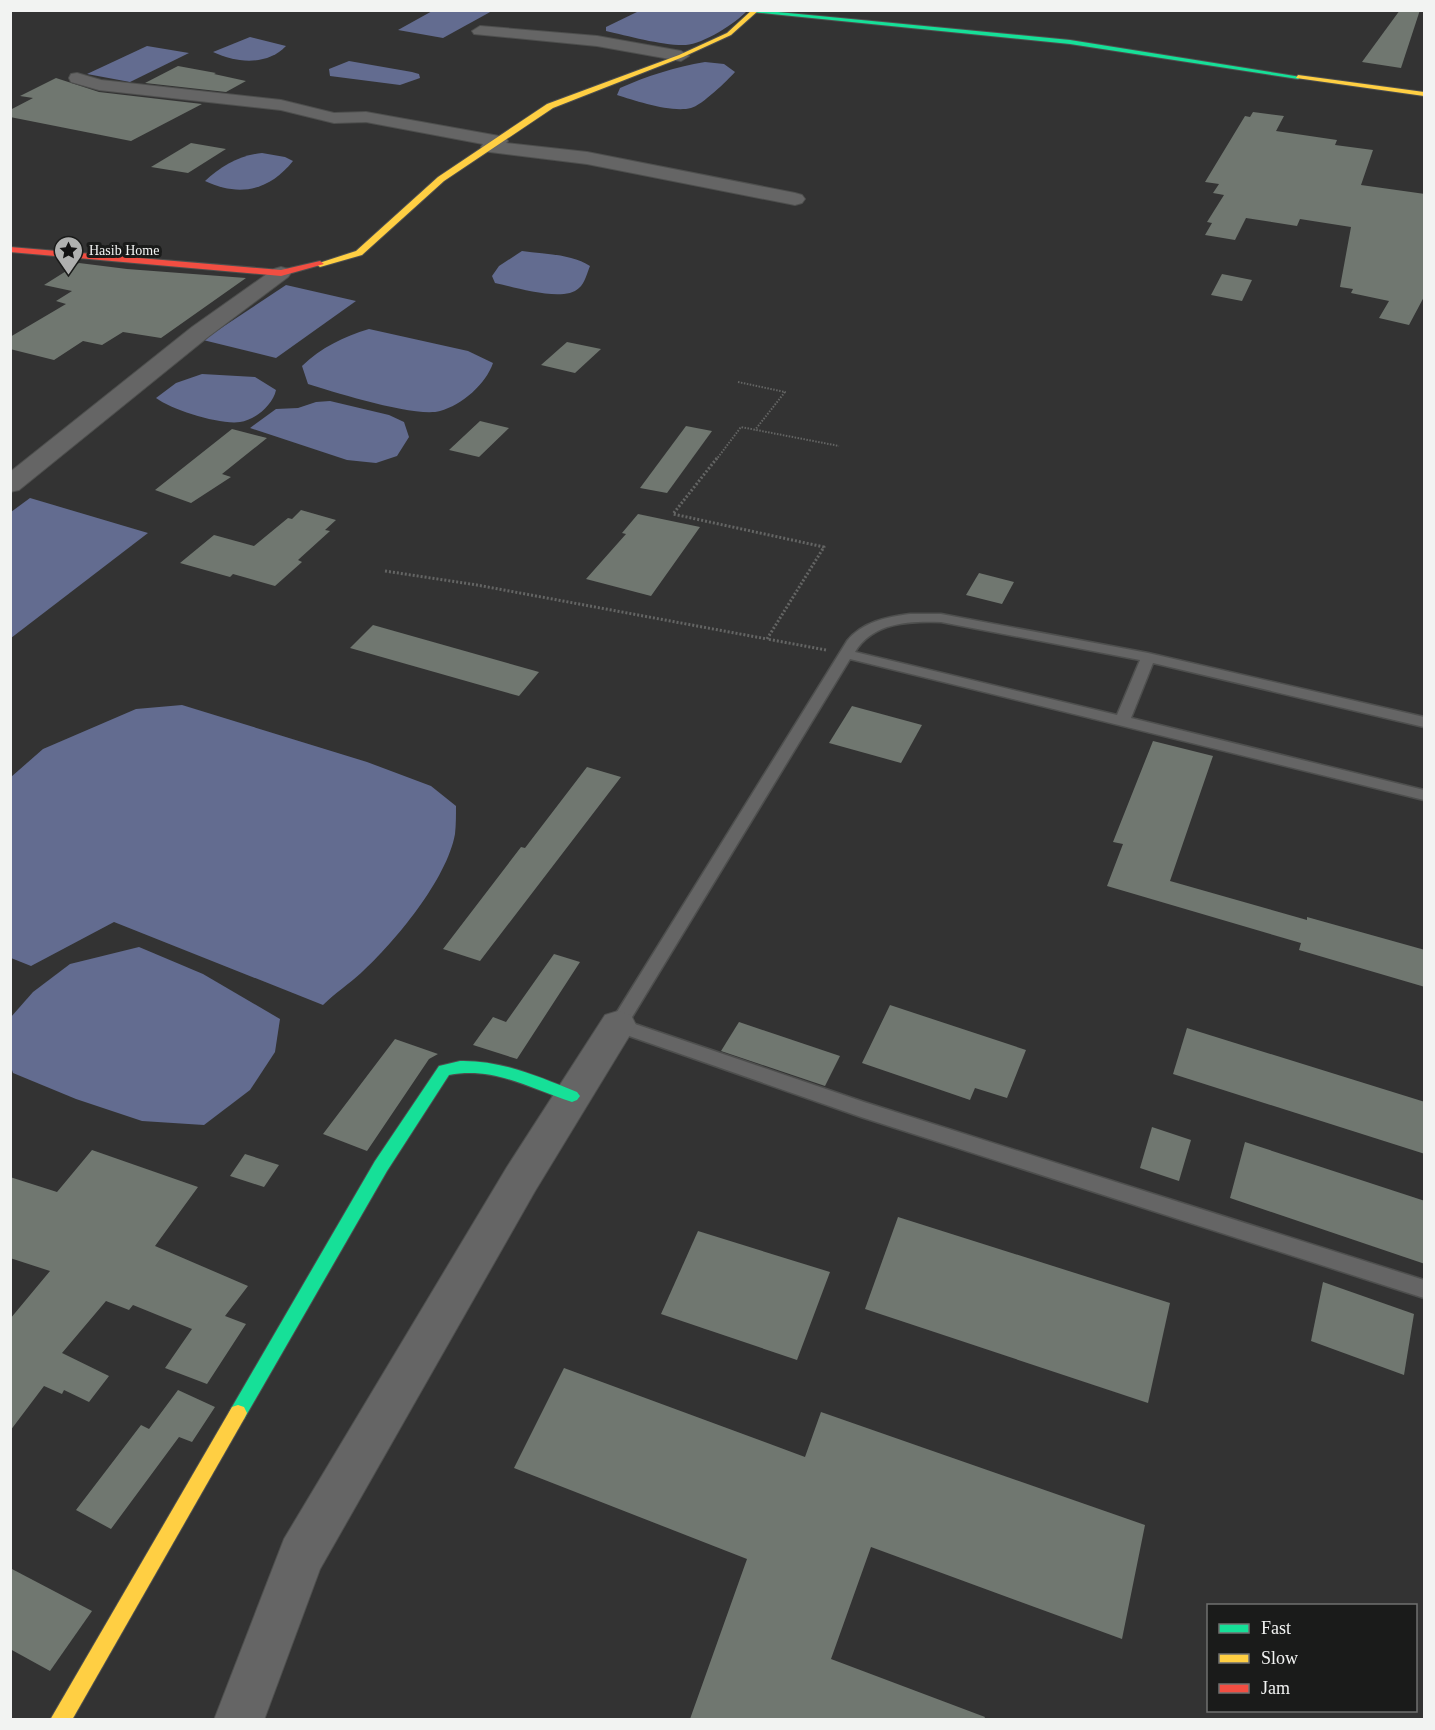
<svg xmlns="http://www.w3.org/2000/svg" width="1435" height="1730" viewBox="0 0 1435 1730" font-family="Georgia,serif">
<rect width="100%" height="100%" fill="#333"/>
<g fill="#636c90">
<polygon points="434,10 492,10 492,11 443,38 398,30"/>
<path d="M639,11H747C736,23 703,44 686,45C664,46 628,36 606,31V27Z"/>
<path d="M250,37L286,46C267,66 236,63 213,52Z"/>
<polygon points="147,46 189,53 130,82 87,74"/>
<polygon points="349,61 412,72 419,74 420,78 400,85 330,76 329,69"/>
<path d="M705,62L724,64L735,72C728,80 701,106 691,108C672,113 636,101 617,95L620,88C647,76 675,67 705,62Z"/>
<path d="M262,153L285,157L293,161C269,191 239,197 205,181C221,166 240,155 262,153Z"/>
<path d="M522,251C544,254 572,254 590,266C587,273 585,283 579,288C564,303 515,287 495,283L492,276L499,266Z"/>
<polygon points="286,285 356,301 276,358 203,340"/>
<path d="M369,329L468,351L493,363C486,384 462,405 440,411C416,418 334,392 308,384L302,366C322,347 343,337 369,329Z"/>
<path d="M202,374L255,377L276,390C273,405 255,420 240,422C220,425 172,410 156,398L176,383Z"/>
<polygon points="330,401 389,415 404,422 409,437 397,456 376,463 347,460 250,428 276,409 298,408 316,402"/>
<polygon points="30,498 148,533 11,638 11,512"/>
<path d="M182,705L367,762L431,786L456,806C456,815 456,825 455,834C447,879 395,942 361,973C349,984 335,993 323,1005L114,922L31,966L11,958V777L43,749L136,709Z"/>
<polygon points="139,947 203,974 280,1019 275,1052 250,1090 204,1125 142,1121 76,1099 13,1073 10,1064 11,1017 33,992 70,964"/>
</g>
<g fill="#707770">
<polygon points="1400,10 1420,10 1401,68 1362,62"/>
<polygon points="178,66 216,73 214,74 246,81 226,92 145,83"/>
<polygon points="56,78 99,92 202,104 131,141 10,117 10,110 33,98 20,96"/>
<polygon points="1253,112 1284,116 1276,131 1337,140 1335,145 1373,150 1361,185 1425,194 1425,295 1409,325 1379,318 1389,301 1351,293 1353,289 1340,287 1351,227 1300,219 1297,226 1246,218 1235,240 1205,235 1212,223 1207,222 1224,195 1213,193 1219,184 1205,182 1245,116 1250,117"/>
<polygon points="191,143 226,149 188,173 151,167"/>
<polygon points="79,263 127,269 246,278 161,338 123,332 102,345 83,341 54,360 10,349 10,337 66,304 56,301 72,291 44,285"/>
<polygon points="1222,274 1252,280 1242,301 1211,295"/>
<polygon points="567,342 601,349 575,373 541,365"/>
<polygon points="480,421 509,428 479,457 449,450"/>
<polygon points="686,426 712,431 667,493 640,488"/>
<polygon points="232,429 267,438 222,474 231,477 191,503 155,490"/>
<polygon points="301,510 336,520 325,530 330,531 298,560 302,562 275,586 233,574 230,577 180,563 214,535 254,546 288,518 292,519"/>
<polygon points="638,514 700,527 651,596 586,579 626,534 622,533"/>
<polygon points="979,573 1014,582 1002,604 966,595"/>
<polygon points="373,625 539,672 519,696 350,648"/>
<polygon points="852,706 922,725 901,763 829,743"/>
<polygon points="1153,741 1213,756 1170,881 1307,920 1307,917 1425,950 1425,987 1299,950 1301,943 1107,886 1123,844 1113,842"/>
<polygon points="587,767 621,777 480,961 443,949 521,847 525,848"/>
<polygon points="554,954 580,962 517,1059 473,1045 493,1017 506,1022"/>
<polygon points="890,1005 1026,1050 1007,1098 975,1088 970,1100 862,1063"/>
<polygon points="739,1022 840,1056 825,1086 721,1051"/>
<polygon points="1187,1028 1425,1102 1425,1154 1173,1074"/>
<polygon points="395,1039 438,1054 429,1059 367,1151 323,1134"/>
<polygon points="1152,1127 1191,1140 1179,1181 1140,1168"/>
<polygon points="1245,1142 1425,1201 1425,1264 1230,1198"/>
<polygon points="92,1150 198,1187 155,1246 248,1286 225,1316 246,1324 207,1384 165,1368 192,1329 133,1305 129,1310 106,1301 62,1353 109,1376 89,1402 64,1390 62,1394 44,1386 10,1431 10,1319 50,1271 10,1258 10,1177 57,1192"/>
<polygon points="245,1154 279,1165 264,1187 230,1176"/>
<polygon points="898,1217 1170,1303 1148,1403 865,1309"/>
<polygon points="698,1231 830,1272 797,1360 661,1314"/>
<polygon points="1323,1282 1414,1314 1404,1375 1311,1341"/>
<polygon points="564,1368 805,1457 821,1412 1145,1525 1122,1639 871,1547 831,1659 985,1717 984,1719 690,1719 747,1559 514,1468"/>
<polygon points="178,1390 215,1407 192,1442 179,1437 111,1529 76,1510 141,1425 149,1429"/>
<polygon points="10,1568 92,1611 50,1671 10,1649"/>
</g>
<g fill="none" stroke-linecap="round" stroke-linejoin="round">
<defs>
<path id="lane" d="M910,614H941L1148,653L1424,717V727L1153,663L1131,718L1424,790V800L850,659L629,1022L864,1102L1424,1280V1298L861,1117L612,1030L609,1025L612,1020L847,641C862,622 887,617 910,614ZM941,622L1140,660L1117,715L855,652C873,622 910,621 941,622Z"/>
<g id="street">
<polygon points="480,26 597,36 681,51 689,56 681,61 597,46 474,34 472,31"/>
<polygon points="77,73 101,80 281,100 334,113 366,112 499,136 505,137 508,141 506,143 587,152 795,193 802,195 805,199 802,203 795,205 587,164 490,152 484,151 481,147 483,144 366,122 334,123 281,110 99,90 71,82 69,78 71,74"/>
<polygon points="281,267 288,269 291,273 288,277 208,337 19,490 10,492 10,472 192,327 274,269"/>
<polygon points="618,1011 631,1015 636,1025 535,1191 320,1569 264,1720 214,1720 284,1539 507,1167 605,1015"/>
</g>
<g id="fast">
<polygon points="758,10 1070,40 1301,77 1298,79 1070,44 751,12"/>
<path d="M460,1061C502,1060 539,1077 577,1092L580,1096L577,1100L572,1102C531,1089 494,1066 449,1075L387,1171L244,1419L238,1421L232,1419L229,1413L232,1407L375,1161L439,1066Z"/>
</g>
<g id="slow">
<polygon points="752,10 759,10 731,35 683,57 553,108 444,181 362,255 320,267 316,264 356,251 438,177 547,104 679,55 727,33"/>
<polygon points="1298,75 1424,92 1424,96 1296,78"/>
<polygon points="238,1405 244,1407 247,1413 244,1419 72,1720 50,1720 232,1407"/>
</g>
<polygon id="jam" points="10,247 281,270 320,261 324,264 281,276 10,252"/>
</defs>
<use href="#lane" stroke="#4e4f4e" stroke-width="3"/>
<use href="#street" stroke="#4e4f4e" stroke-width="2"/>
<use href="#fast" stroke="#4e4f4e" stroke-width="2"/>
<use href="#slow" stroke="#4e4f4e" stroke-width="2"/>
<use href="#jam" stroke="#4e4f4e" stroke-width="2"/>
<g stroke="#646564" stroke-width="2" stroke-dasharray="1.5 1.5" stroke-linecap="butt">
<polyline points="738,382 785,392 755,430"/>
<polyline points="716,460 741,427 839,446"/>
</g>
<g stroke="#646564" stroke-width="3" stroke-dasharray="2 2" stroke-linecap="butt">
<polyline points="717,458 673,514 824,547 767,639 826,650"/>
<polyline points="385,571 477,585 767,639"/>
</g>
<use href="#lane" fill="#656565" fill-rule="evenodd"/>
<use href="#street" fill="#656565" fill-rule="evenodd"/>
<use href="#fast" fill="#16e098" fill-rule="evenodd"/>
<use href="#slow" fill="#ffcf43" fill-rule="evenodd"/>
<use href="#jam" fill="#f24e42" fill-rule="evenodd"/>
</g>
<defs>
<symbol id="sight-pin" viewBox="-11 -11 22 30"><path d="M0 17L-7.5 6A9.5 9.5 0 1 1 7.5 6Z" fill="#afb0af" stroke="#1a1b1a"/><path d="M0-6L1.8-2.2L6-1.7L2.9 1.2L3.7 5.4L0 3.3L-3.7 5.4L-2.9 1.2L-6-1.7L-1.8-2.2Z" fill="#111"/></symbol>
</defs>
<g fill-rule="evenodd">
<use href="#sight-pin" x="52" y="234" width="33" height="45"/>
</g>
<g text-anchor="middle" dominant-baseline="central" stroke-width="6" stroke-linejoin="round" paint-order="stroke">
<g font-size="14" fill="#f2f3f2" stroke="#1a1b1a" text-anchor="start">
<text x="89" y="250">Hasib Home</text>
</g>
</g>
<rect width="1435" height="1730" fill="none" stroke="#f2f3f2" stroke-width="24"/>
<rect x="1207" y="1604" width="210" height="108" fill="#1a1b1a" stroke="#707170" stroke-width="1.5"/>
<rect x="1219" y="1624" width="30" height="9" fill="#16e098" stroke="#707170" stroke-width="1.5"/>
<text x="1261" y="1634" font-size="18" fill="#f2f3f2">Fast</text>
<rect x="1219" y="1654" width="30" height="9" fill="#ffcf43" stroke="#707170" stroke-width="1.5"/>
<text x="1261" y="1664" font-size="18" fill="#f2f3f2">Slow</text>
<rect x="1219" y="1684" width="30" height="9" fill="#f24e42" stroke="#707170" stroke-width="1.5"/>
<text x="1261" y="1694" font-size="18" fill="#f2f3f2">Jam</text>
</svg>
